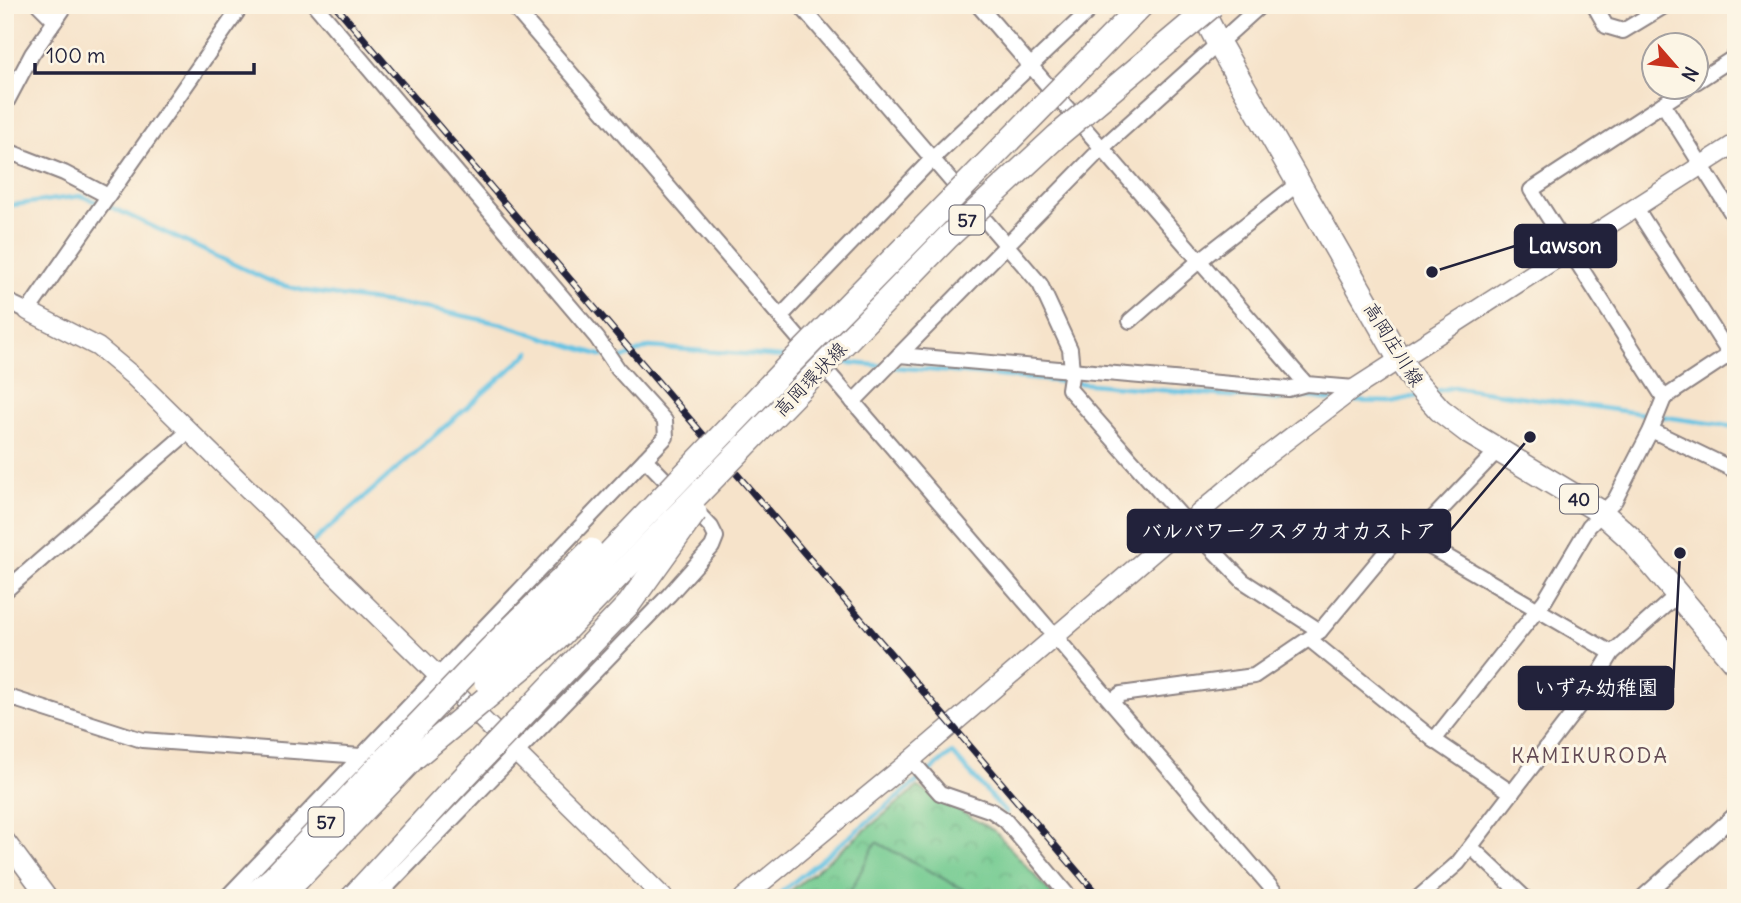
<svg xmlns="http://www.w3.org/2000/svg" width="1741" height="903" viewBox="0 0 1741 903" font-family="Delius,'Klee One',sans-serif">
<defs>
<pattern id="park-crowns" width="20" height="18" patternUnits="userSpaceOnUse" patternTransform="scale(1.75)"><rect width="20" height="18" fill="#72ca90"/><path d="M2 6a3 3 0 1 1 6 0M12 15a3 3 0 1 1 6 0" fill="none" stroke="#62ad7d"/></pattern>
</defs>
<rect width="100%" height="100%" fill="#fcf5e5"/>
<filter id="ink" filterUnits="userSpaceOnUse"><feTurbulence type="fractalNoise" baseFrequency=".0143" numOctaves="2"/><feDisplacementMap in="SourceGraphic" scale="14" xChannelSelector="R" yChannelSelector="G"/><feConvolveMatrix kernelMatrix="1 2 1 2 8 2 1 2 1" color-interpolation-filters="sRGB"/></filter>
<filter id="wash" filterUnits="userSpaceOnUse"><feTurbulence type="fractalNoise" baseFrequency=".00686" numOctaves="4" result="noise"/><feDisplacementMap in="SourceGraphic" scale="28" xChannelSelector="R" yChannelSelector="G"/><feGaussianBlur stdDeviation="1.57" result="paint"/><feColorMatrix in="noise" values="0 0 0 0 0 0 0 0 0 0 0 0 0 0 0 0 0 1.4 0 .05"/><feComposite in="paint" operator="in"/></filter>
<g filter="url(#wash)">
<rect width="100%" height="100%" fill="#f6e3ca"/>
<polygon fill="url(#park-crowns)" stroke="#4a7666" stroke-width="2" points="918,787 995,831 1055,898 782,898"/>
<polygon fill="#72ca90" stroke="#4a7666" stroke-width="2" points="876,842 979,898 847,898"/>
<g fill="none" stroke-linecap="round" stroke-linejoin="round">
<g stroke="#65c3e3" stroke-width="4.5">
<polyline points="5,206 81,196 115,209 274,283 305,291 431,309 502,324 603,356"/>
<polyline points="618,360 649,347 784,357"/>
<polyline points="838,362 885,366"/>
<polyline points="894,367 1276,400 1308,397 1331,400"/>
<polyline points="1433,392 1454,387 1736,427"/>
<polyline points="1347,401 1390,402 1418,396"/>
<polyline points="312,543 530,352"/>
<polyline points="774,898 952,753 1006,813"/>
</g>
</g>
</g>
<g filter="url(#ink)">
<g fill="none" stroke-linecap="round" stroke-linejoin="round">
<defs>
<g id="minor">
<polyline points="39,5 55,21"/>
<polyline points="512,5 1280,898"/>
<polyline points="800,5 1040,284 1070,349 1072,370 1069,389 1188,524 1243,581 1320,631"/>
<polyline points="978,5 1306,384 1355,388"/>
<polyline points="1594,5 1606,26 1623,31 1666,5"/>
<polyline points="1696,82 1736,56"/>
<polyline points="1687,88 1531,190 1664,398 1729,355"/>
<polyline points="1663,104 1736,220"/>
<polyline points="5,105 32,54 66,5"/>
<polyline points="5,150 64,173 108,196"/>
<polyline points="1636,208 1736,364"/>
<polyline points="5,300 28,311 242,5"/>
<polyline points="781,316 932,159 1095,5"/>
<polyline points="1130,321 1199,261 1300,182"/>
<polyline points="899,355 1288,389 1306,384"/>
<polyline points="853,402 1102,148 1261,5"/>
<polyline points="1651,430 1736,471"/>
<polyline points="645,459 676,491"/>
<polyline points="1415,537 1497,451"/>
<polyline points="5,591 189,431"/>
<polyline points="1309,639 1434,740"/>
<polyline points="5,696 142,740 361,756"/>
<polyline points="1112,701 1121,694 1254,676 1320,631 1394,542 1408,534 1612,653"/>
<polyline points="911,760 940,793 992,811 1005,820 1070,898"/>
<polyline points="1512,793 1434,740 1545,600 1589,526 1615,500 1651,430 1664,398"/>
<polyline points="1471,847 1525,898"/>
<polyline points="226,898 666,437 665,421 618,369 597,338 315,5"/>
<polyline points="376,898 669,595 712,547 716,537 711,527 693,508"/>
<polyline points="1418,898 1458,863 1584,699 1612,653 1678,594"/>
<polyline points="1642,898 1736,814"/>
</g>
<g id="tertiary">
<polyline points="28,311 98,347 133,376 664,898"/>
<polyline points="5,840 48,898"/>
<polyline points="743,898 911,760 1261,460 1355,388 1736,143"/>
</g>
<g id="primary">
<polyline points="1199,5 1219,44 1400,360 1414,381 1440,410 1470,433 1601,512 1629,537 1736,664"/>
<polyline points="249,898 274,877 400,743"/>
<polyline points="280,898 413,759"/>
<polyline points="352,898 450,792"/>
</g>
</defs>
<use href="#minor" stroke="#8c8282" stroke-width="18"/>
<use href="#tertiary" stroke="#8c8282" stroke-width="21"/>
<use href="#primary" stroke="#8c8282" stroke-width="26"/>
<use href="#minor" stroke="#fff" stroke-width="14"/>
<use href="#tertiary" stroke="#fff" stroke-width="18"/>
<use href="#primary" stroke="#fff" stroke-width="23"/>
<defs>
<polyline id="rail" points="335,5 1100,898"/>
</defs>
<use href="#rail" stroke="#22223b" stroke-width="7"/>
<use href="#rail" stroke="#fcf5e5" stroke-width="4.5" stroke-dasharray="13" stroke-linecap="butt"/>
<defs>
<g id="primary-bridge">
<polyline points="486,682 788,366 1142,5"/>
<polyline points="400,743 491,648 591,550"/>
<polyline points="413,759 556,640 948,237 1057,136 1213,5"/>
<polyline points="450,792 629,604 695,512"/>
</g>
</defs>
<use href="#primary-bridge" stroke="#8c8282" stroke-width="26" stroke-linecap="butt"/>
<use href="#primary-bridge" stroke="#fff" stroke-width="23"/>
</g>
</g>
<g text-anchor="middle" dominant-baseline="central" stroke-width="6" stroke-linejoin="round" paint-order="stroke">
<g fill="#fcf5e5" stroke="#63616e" stroke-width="2">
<rect x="949.5" y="205.5" width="35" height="29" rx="5"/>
<rect x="1560" y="484.5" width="38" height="29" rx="5"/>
<rect x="308.5" y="807.5" width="35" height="29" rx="5"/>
</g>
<g font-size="18" font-weight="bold" fill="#22223b">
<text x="967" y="220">57</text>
<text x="1579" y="499">40</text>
<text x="326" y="822">57</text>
</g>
<g font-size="19" fill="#22223b" stroke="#fcf5e5">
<text transform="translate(1394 344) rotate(58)">高岡庄川線</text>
<text transform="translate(810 379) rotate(-46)">高岡環状線</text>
</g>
<g font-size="21" letter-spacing="2" fill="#634b55" stroke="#fcf5e5">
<text x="1590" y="755">KAMIKURODA</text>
</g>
</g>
<path fill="none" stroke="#22223b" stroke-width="2.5" d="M1432 272L1515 246M1530 437L1450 531M1680 553L1673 688"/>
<g fill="#22223b" stroke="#fcf5e5" stroke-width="2.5">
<circle cx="1432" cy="272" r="7"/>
<circle cx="1530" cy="437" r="7"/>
<circle cx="1680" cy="553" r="7"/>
</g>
<g fill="#22223b" stroke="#22223b" stroke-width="2.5">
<rect x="1515" y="225" width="101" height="42" rx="7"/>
<rect x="1128" y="510" width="322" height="42" rx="7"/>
<rect x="1519" y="667" width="154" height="42" rx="7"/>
</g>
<g font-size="21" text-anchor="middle" font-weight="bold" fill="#fff">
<text x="1565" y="253">Lawson</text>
<text x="1289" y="538">バルバワークスタカオカストア</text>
<text x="1596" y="695">いずみ幼稚園</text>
</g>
<rect width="1741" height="903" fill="none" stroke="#fcf5e5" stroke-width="28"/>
<g transform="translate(1675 66) rotate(118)"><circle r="33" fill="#fcf5e5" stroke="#a5a1a1" stroke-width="2"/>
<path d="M0-5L12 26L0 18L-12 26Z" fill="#c8321e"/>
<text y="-10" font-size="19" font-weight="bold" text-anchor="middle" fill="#22223b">N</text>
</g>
<path d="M35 63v10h219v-10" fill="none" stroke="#22223b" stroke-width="3.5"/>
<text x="46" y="63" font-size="21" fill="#22223b" stroke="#fcf5e5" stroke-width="5" paint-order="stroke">100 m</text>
</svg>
